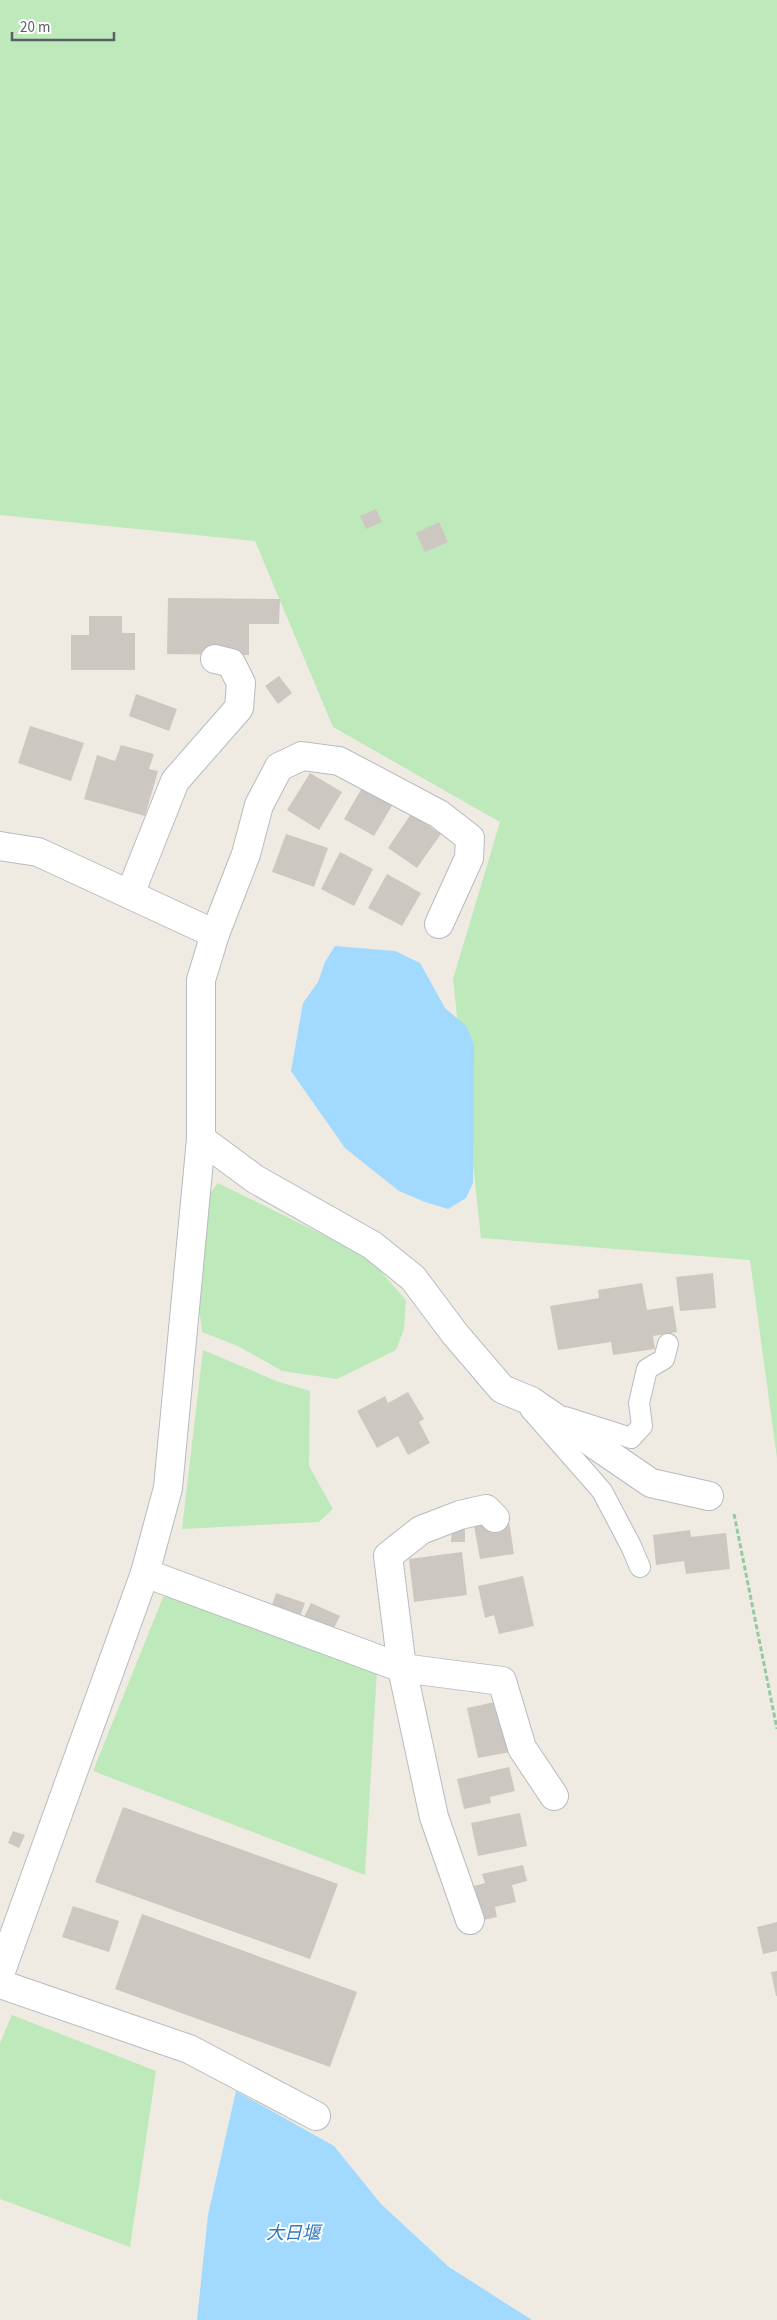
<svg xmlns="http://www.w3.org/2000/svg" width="777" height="2320" viewBox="0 0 777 2320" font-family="'Source Sans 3','Noto Sans JP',sans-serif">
<rect width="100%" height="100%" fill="#efebe2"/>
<g fill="#bde9bb">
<polygon points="0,0 777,0 777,1458 750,1260 481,1238 453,979 500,822 333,727 255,541 0,515"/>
<polygon points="218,1183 368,1257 406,1300 404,1329 396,1350 337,1379 282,1371 238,1346 202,1332 198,1298 208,1196"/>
<polygon points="203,1350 279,1382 310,1391 309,1466 333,1509 319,1522 182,1529"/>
<polygon points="164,1595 377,1669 365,1875 93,1771"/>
<polygon points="12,2015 156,2071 130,2247 0,2199 0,2043"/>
</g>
<g fill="#a1d9ff">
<polygon points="335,946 395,951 420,963 445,1008 467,1027 474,1045 473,1183 466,1198 448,1209 425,1202 399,1191 345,1148 291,1071 303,1003 318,982 325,962"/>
<polygon points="236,2091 334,2146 381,2204 449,2267 532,2320 197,2320 208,2215"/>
</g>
<g fill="#ccc8c1">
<polygon points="376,509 382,522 366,529 360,516"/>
<polygon points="439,522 448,542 425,552 416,533"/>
<polygon points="168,598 280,599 279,624 249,624 249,655 167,654"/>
<polygon points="89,616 122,616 122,633 135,633 135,670 71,670 71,635 89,635"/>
<polygon points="279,676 292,693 278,704 265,686"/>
<polygon points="136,694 177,709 169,731 129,716"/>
<polygon points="30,726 84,743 71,781 18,763"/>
<polygon points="121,745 154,754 149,769 158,771 145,816 84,799 97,755 115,761"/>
<polygon points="310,773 342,792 319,830 287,810"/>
<polygon points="363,786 393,804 374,836 344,819"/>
<polygon points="411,814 441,834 417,868 388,848"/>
<polygon points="286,834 328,848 314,887 272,872"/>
<polygon points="340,852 373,869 354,906 321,889"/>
<polygon points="387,874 421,893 402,926 368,908"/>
<polygon points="713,1273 716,1308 680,1311 676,1277"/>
<polygon points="642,1283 647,1310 673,1306 677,1332 653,1336 655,1349 613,1355 611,1342 558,1350 550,1306 599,1298 598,1290"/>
<polygon points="408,1392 424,1419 419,1422 430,1443 408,1455 398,1436 377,1448 357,1411 385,1396 388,1403"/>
<polygon points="509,1521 514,1554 480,1559 474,1526"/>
<polygon points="452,1524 465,1525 465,1542 451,1542"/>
<polygon points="690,1530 691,1537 726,1533 730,1569 686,1574 684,1561 656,1565 653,1535"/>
<polygon points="462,1552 467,1595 414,1602 409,1559"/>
<polygon points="523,1576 534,1626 499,1634 494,1615 485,1618 478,1586"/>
<polygon points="276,1593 305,1603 299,1619 271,1608"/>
<polygon points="311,1603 340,1616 332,1632 303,1619"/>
<polygon points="499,1701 510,1752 478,1758 467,1708"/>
<polygon points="509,1767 515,1791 490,1797 491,1803 464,1809 457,1779"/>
<polygon points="123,1807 338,1884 310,1959 95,1882"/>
<polygon points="520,1813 527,1846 478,1856 471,1823"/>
<polygon points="13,1831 25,1835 19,1848 8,1843"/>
<polygon points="523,1865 527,1881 512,1885 516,1902 495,1907 497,1917 479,1921 470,1887 485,1883 482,1874"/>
<polygon points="73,1906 119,1921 109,1952 62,1937"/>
<polygon points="142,1914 357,1992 330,2067 115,1989"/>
<polygon points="777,1922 777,1951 763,1954 757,1927"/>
<polygon points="777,1971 777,1996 776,1996 771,1972"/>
</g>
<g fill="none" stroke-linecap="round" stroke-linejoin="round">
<defs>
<g id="service">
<polyline points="530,1409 602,1491 631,1546 640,1567"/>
<polyline points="565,1417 631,1438 642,1426 639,1403 647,1369 664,1359 668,1344"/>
</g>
<g id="minor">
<polyline points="0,846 38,852 215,934"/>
<polyline points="130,894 175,781 239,708 241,683 231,663 215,659"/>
<polyline points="201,1139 255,1179 372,1245 413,1278 455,1334 502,1389 531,1401 651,1483 709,1496"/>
<polyline points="145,1573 402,1668 502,1681 522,1748 554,1796"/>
<polyline points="470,1920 434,1817 402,1668 388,1556 421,1530 460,1515 486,1509 495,1518"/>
<polyline points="0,1974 145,1573 168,1488 201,1139 201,980 215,934 246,854 259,805 279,767 302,756 339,761 439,814 470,838 469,858 439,924"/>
<polyline points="0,1984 189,2049 316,2116"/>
</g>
</defs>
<use href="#service" stroke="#b7bbc0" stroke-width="22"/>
<use href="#minor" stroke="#b7bbc0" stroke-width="30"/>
<polyline stroke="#94caa1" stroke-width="3" stroke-dasharray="5 2.5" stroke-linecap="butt" points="734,1514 777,1729"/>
<use href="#service" stroke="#fff" stroke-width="20"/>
<use href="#minor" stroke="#fff" stroke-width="28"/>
</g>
<g text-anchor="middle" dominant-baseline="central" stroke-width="4" stroke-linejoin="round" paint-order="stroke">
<g font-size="18" font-style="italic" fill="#347abc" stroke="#fff">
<text x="293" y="2233">大日堰</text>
</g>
</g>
<path d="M12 32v8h102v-8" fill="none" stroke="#5a5f64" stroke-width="2.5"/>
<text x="20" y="32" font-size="15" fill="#5a5f64" stroke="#ffffff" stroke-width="4" paint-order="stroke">20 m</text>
</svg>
